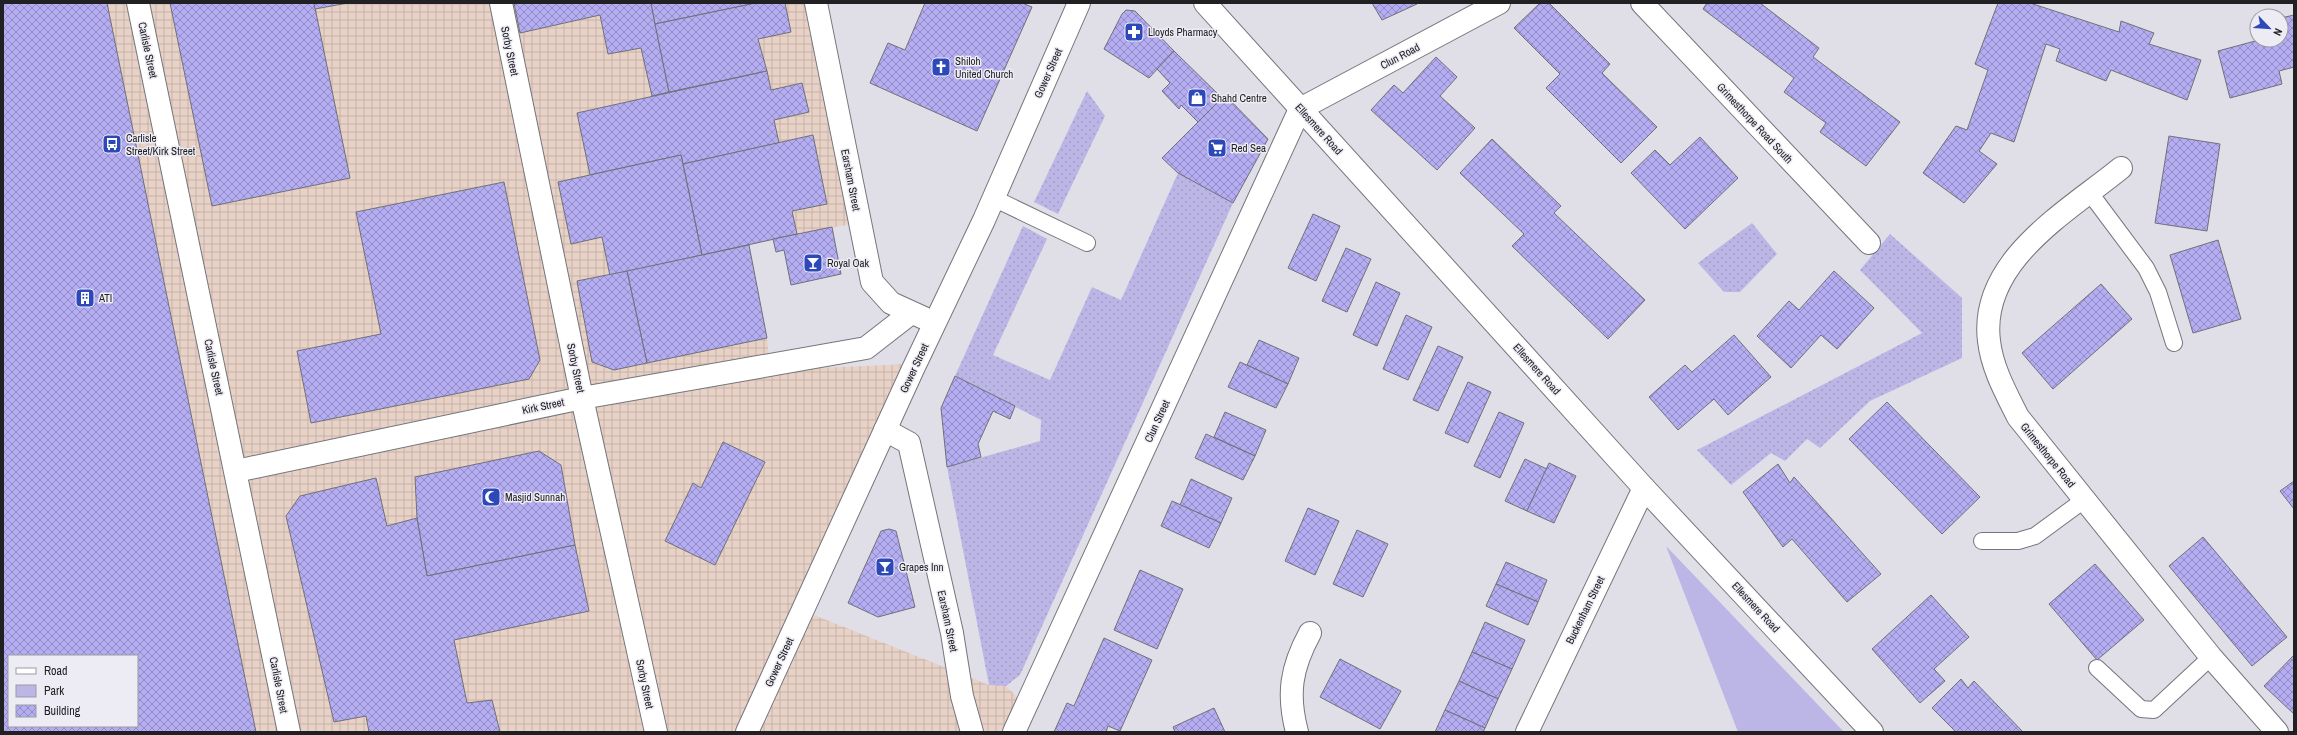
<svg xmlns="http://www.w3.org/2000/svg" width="2297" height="735" viewBox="0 0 2297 735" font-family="'Archivo Narrow',sans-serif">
<defs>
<pattern id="industrial-grid" width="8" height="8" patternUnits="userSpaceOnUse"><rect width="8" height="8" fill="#e8d1c6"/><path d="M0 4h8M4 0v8" fill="none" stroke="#c7b3aa"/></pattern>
<pattern id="grass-dots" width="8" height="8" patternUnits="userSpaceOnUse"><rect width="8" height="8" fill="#bbb6e6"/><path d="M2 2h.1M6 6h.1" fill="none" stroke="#a09cc5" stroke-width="1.8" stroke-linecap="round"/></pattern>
<pattern id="building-cross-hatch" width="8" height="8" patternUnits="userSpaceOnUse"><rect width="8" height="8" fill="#b5adf2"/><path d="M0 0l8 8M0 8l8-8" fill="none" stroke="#938cc4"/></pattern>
</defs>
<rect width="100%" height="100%" fill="#e0dfe8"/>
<path fill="url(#industrial-grid)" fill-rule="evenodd" d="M3,3H816L860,222L749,245L767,338L770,370L910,364L799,609L989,685L1006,686L1018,698L1003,732H3ZM9,656H137V726H9Z"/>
<g fill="url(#grass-dots)">
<polygon points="1087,91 1105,116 1058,214 1034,202"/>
<polygon points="1178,173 1233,203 1020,675 1006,686 989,685 947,467 1040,441 1041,420 955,376 1023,226 1047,239 993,355 1050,380 1092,287 1121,300"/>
<polygon points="1752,223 1777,254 1740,292 1724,292 1698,263"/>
<polygon points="1890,234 1962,298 1962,358 1870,401 1820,448 1807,439 1785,461 1771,453 1731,485 1697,450 1922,333 1860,270"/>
</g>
<polygon fill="#bbb6e6" points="1666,546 1844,732 1738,732"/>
<g fill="url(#building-cross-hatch)" stroke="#707077" fill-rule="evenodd">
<path d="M3,3H107L256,732H3ZM9,656H137V726H9Z"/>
<polygon points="170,3 314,3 350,178 212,206"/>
<polygon points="314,3 348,3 315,9"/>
<polygon points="514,3 651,3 669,92 652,96 641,48 608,54 600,15 520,33"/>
<polygon points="651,3 756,3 655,24"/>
<polygon points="756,3 785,3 791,32 758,39 767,71 669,92 655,24"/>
<polygon points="925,3 1022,3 1032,7 977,131 870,83 888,43 905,50"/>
<polygon points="1372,3 1416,3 1417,4 1382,20"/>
<polygon points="1540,3 1549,3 1610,64 1602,73 1657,127 1621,163 1546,88 1560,74 1514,28"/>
<polygon points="1707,3 1760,3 1819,48 1813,57 1900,122 1866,166 1820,132 1826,123 1784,92 1794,78 1703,9"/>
<polygon points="1998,3 2030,3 2119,32 2121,21 2154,33 2149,44 2201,60 2187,100 2111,70 2106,81 2056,61 2060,49 2046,44 2014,142 1991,133 1979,151 1997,164 1964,203 1923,173 1956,126 1967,130 1988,70 1975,64"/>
<polygon points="1126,10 1135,11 1174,51 1149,78 1104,49 1122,14"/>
<polygon points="2294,15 2294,67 2279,71 2282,84 2230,98 2218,51 2259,40 2281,40 2281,18"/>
<polygon points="1174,51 1222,98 1198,122 1181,105 1179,109 1162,91 1170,83 1157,69"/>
<polygon points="1436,57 1457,77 1440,96 1475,128 1437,170 1371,110 1394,85 1403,93"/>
<polygon points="767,71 771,90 802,83 809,112 774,120 779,143 683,164 681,155 590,175 577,113"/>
<polygon points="1225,95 1268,139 1233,203 1178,173 1162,158"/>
<polygon points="813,135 827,204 792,211 797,234 702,255 683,164"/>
<polygon points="2169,136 2220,144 2207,231 2155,223"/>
<polygon points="1700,137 1738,178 1685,229 1631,173 1655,150 1670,165"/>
<polygon points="1492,139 1561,206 1554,213 1645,300 1608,339 1512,246 1524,234 1460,173"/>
<polygon points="681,155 702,255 610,276 602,237 571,244 558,182"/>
<polygon points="504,182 540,360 529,379 311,423 297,351 381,334 356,212"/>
<polygon points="1313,214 1340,226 1316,281 1288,268"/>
<polygon points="832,227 841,274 791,285 784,250 776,252 773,239"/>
<polygon points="2218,240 2241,319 2193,333 2170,255"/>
<polygon points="749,245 767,338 647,363 627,271"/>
<polygon points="1346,248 1371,259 1347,312 1322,301"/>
<polygon points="627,271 647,363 614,370 592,362 577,281"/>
<polygon points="1834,271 1874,308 1837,349 1821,335 1791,368 1757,336 1789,301 1799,310"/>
<polygon points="1376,282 1400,293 1377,346 1353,335"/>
<polygon points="2101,284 2132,319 2053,389 2022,353"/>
<polygon points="1406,315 1432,327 1408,380 1383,369"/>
<polygon points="1734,335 1771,377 1728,415 1714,399 1678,430 1649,397 1685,365 1692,372"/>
<polygon points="1259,340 1299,358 1288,384 1247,365"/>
<polygon points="1438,346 1463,357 1438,411 1413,400"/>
<polygon points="1240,362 1288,384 1276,408 1228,387"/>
<polygon points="955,376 1015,406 1010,419 993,411 978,444 981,457 947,467 941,408"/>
<polygon points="1468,382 1491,392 1468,443 1445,433"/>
<polygon points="1887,402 1980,497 1942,534 1849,439"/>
<polygon points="1225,412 1266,430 1255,456 1214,437"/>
<polygon points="1499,412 1524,423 1500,478 1474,466"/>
<polygon points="1206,434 1255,456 1243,480 1195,458"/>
<polygon points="723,442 765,462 715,565 665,541 693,483 701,488"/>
<polygon points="539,451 561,465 575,545 427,576 417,518 415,477"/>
<polygon points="1525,459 1547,469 1527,511 1505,501"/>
<polygon points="1549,463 1576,476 1554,523 1527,511"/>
<polygon points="1778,464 1790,483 1794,477 1881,574 1847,602 1792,539 1783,547 1743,492"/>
<polygon points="376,478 387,526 417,518 427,576 575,545 589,611 454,640 467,703 492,700 500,732 369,732 366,716 334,722 286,516 300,496"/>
<polygon points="1191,479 1232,498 1221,523 1180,505"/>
<polygon points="2294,481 2294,509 2280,491"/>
<polygon points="1172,501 1221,523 1209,548 1161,526"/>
<polygon points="1308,508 1339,521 1315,575 1285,561"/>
<polygon points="889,529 896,531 915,607 878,617 848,603 881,531"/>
<polygon points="1357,530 1388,544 1363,597 1333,584"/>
<polygon points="2203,537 2287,637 2252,666 2169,566"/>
<polygon points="1506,562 1547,580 1538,602 1496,584"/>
<polygon points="2095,564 2144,620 2097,660 2049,604"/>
<polygon points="1140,570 1183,589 1157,649 1114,630"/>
<polygon points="1496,584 1538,602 1528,625 1486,606"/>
<polygon points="1931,595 1969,637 1934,669 1945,681 1920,703 1872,649"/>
<polygon points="1485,622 1525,640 1512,669 1472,652"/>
<polygon points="1104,638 1152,660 1120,731 1108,726 1106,732 1054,732 1067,703 1074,706"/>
<polygon points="1472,652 1512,669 1498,699 1459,681"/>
<polygon points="2294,655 2294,714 2264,686"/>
<polygon points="1340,659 1401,691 1380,729 1320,697"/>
<polygon points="1961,679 1968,688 1974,681 2023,732 1956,732 1932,708"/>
<polygon points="1459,681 1498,699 1485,728 1445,710"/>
<polygon points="1214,708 1225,732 1175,732 1173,727"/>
<polygon points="1445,710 1485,728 1483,732 1435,732"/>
</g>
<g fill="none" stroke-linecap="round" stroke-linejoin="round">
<defs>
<g id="lane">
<polyline points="2090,193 2146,268 2158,292 2174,343"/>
<polyline points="993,198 1087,243"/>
<polyline points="1982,541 2018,541 2035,536 2084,500"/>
<polyline points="2097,668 2141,709 2154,710 2211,657"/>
</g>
<g id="street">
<polyline points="138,3 289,732"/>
<polyline points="501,3 582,398 656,732"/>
<polyline points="816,3 872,282 891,303 924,318"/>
<polyline points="1205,3 1644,488 1872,732"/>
<polyline points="1642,3 1869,243"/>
<path d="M2121,168C2067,212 1979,261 1989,341C1992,368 2006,393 2018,417L2211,657L2277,732"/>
<polyline points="885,430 909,443 952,633 962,696 972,732"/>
<polyline points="236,471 582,398 866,348 911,313"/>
<polyline points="1014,732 1300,109 1499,3"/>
<path d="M1297,732C1287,694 1291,668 1310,633"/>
<polyline points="1527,732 1644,488"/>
</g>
<polyline id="secondary" points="747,732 913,369 984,220 1079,3"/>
</defs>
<use href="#lane" stroke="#75757c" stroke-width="18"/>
<use href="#street" stroke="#75757c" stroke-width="24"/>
<use href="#secondary" stroke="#75757c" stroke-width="24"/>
<use href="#lane" stroke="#fff" stroke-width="16"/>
<use href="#street" stroke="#fff" stroke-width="22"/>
<use href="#secondary" stroke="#fff" stroke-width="22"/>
</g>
<defs>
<symbol id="pharmacy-square" viewBox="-11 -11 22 22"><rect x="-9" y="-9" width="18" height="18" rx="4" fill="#2c48b9" stroke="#edecf5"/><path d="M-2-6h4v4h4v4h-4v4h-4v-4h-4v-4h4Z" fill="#fff"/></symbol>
<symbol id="church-square" viewBox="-11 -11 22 22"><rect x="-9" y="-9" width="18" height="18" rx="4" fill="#2c48b9" stroke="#edecf5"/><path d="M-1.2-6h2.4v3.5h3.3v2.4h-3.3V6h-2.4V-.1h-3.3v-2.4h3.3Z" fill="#fff"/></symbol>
<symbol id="shop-square" viewBox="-11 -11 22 22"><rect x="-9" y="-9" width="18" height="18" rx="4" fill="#2c48b9" stroke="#edecf5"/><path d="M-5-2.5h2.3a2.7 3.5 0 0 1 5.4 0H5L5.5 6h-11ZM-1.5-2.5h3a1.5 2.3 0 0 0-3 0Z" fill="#fff"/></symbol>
<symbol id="bus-square" viewBox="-11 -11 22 22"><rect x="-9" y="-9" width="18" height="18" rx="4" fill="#2c48b9" stroke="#edecf5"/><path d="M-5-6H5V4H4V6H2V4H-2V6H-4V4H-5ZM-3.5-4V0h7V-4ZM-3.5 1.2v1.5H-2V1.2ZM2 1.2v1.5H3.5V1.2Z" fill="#fff"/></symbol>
<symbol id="supermarket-square" viewBox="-11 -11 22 22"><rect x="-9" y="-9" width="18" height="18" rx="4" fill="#2c48b9" stroke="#edecf5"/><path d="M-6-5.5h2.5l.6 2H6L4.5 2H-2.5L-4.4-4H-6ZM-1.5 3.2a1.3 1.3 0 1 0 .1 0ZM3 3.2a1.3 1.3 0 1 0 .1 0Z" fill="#fff"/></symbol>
<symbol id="bar-square" viewBox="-11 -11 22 22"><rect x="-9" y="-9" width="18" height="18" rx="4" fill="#2c48b9" stroke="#edecf5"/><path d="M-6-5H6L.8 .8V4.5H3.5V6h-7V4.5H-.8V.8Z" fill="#fff"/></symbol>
<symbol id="building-square" viewBox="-11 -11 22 22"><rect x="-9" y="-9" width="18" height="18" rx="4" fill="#2c48b9" stroke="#edecf5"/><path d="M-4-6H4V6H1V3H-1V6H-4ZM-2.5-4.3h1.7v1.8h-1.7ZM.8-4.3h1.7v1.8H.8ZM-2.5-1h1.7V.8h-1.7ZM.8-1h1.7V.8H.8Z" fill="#fff"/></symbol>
<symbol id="mosque-square" viewBox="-11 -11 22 22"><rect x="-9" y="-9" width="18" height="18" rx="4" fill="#2c48b9" stroke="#edecf5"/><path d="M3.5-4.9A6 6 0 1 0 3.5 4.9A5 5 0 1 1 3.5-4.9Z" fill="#fff"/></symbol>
</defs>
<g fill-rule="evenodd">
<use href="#pharmacy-square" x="1123" y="21" width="22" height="22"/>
<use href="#church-square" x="930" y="56" width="22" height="22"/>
<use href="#shop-square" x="1186" y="87" width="22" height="22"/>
<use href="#bus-square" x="101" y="133" width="22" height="22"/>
<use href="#supermarket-square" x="1206" y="137" width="22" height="22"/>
<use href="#bar-square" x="802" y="252" width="22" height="22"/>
<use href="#building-square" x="74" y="287" width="22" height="22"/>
<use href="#mosque-square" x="480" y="486" width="22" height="22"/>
<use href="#bar-square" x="874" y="556" width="22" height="22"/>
</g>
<g text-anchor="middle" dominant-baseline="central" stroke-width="3" stroke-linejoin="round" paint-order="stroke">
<g font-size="11" fill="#212124" stroke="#edecf5" text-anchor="start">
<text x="1148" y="32">Lloyds Pharmacy</text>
<text x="955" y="61">Shiloh<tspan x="955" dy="13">United Church</tspan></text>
<text x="1211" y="98">Shahd Centre</text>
<text x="126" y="138">Carlisle<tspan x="126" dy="13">Street/Kirk Street</tspan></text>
<text x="1231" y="148">Red Sea</text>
<text x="827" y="263">Royal Oak</text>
<text x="99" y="298">ATI</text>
<text x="505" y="497">Masjid Sunnah</text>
<text x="899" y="567">Grapes Inn</text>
</g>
<g font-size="11" fill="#212124" stroke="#edecf5">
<text transform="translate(148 50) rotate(78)">Carlisle Street</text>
<text transform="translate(510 51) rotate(78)">Sorby Street</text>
<text transform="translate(1400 56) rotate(-28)">Clun Road</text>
<text transform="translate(1048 73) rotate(-66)">Gower Street</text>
<text transform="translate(1755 123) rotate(47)">Grimesthorpe Road South</text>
<text transform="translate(1319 129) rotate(48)">Ellesmere Road</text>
<text transform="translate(851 180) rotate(79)">Earsham Street</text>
<text transform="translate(214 367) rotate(78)">Carlisle Street</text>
<text transform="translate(576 368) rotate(78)">Sorby Street</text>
<text transform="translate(914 368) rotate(-65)">Gower Street</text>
<text transform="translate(1537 369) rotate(48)">Ellesmere Road</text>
<text transform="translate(543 406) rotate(-12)">Kirk Street</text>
<text transform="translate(1157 421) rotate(-65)">Clun Street</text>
<text transform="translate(2048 455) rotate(51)">Grimesthorpe Road</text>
<text transform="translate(1756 607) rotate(47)">Ellesmere Road</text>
<text transform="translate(1585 610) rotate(-64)">Buckenham Street</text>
<text transform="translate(948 621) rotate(78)">Earsham Street</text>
<text transform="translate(779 662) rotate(-65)">Gower Street</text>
<text transform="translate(645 684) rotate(78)">Sorby Street</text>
<text transform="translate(279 685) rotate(79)">Carlisle Street</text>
</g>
</g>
<rect width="2297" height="735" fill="none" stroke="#212124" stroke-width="8"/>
<rect x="8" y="655" width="130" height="72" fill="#edecf5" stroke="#9b9ba1"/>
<rect x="16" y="668" width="20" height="6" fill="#ffffff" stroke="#9b9ba1"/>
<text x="44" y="675" font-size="12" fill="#212124">Road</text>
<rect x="16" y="685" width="20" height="12" fill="#bbb6e6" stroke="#9b9ba1"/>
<text x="44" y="695" font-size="12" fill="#212124">Park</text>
<rect x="16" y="705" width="20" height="12" fill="url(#building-cross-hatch)" stroke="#9b9ba1"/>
<text x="44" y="715" font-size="12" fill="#212124">Building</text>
<g transform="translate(2269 28) rotate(115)"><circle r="19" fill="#edecf5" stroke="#9b9ba1"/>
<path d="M0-3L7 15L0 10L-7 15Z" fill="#2c48b9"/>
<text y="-6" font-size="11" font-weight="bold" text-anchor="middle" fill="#212124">N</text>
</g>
</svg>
